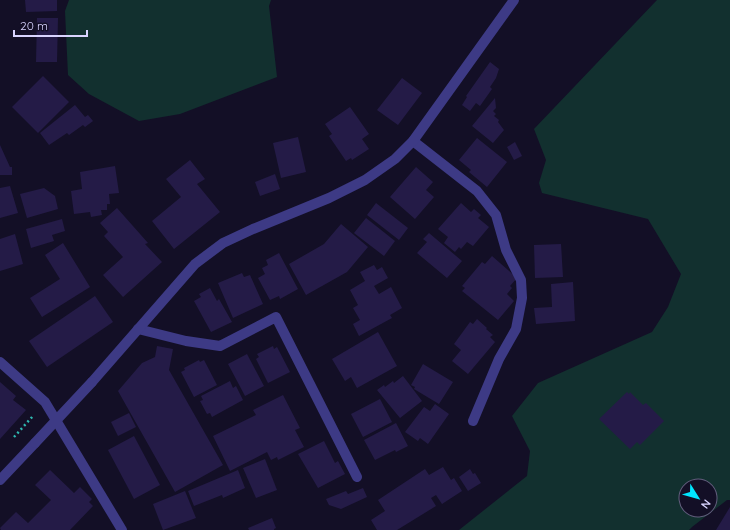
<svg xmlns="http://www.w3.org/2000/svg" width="730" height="530" viewBox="0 0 730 530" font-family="Quicksand,sans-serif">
<rect width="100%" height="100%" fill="#130f26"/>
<g fill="#12302f" fill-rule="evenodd">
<polygon points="69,0 271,0 269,6 277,77 180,114 139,121 89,94 68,75 65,11"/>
<path d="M657,0H730V500H727L692,527L689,530H459L527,476L530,451L512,416L538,383L652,332L668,307L681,274L648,219L542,193L539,183L546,160L534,129ZM686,486H710V510H686Z"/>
</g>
<g fill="#241b47">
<polygon points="25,0 57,0 57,11 26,12"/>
<polygon points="37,18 58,18 57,62 36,62"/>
<polygon points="490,62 499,69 496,78 490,87 492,89 480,106 476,103 470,111 462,105 467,97 466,96"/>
<polygon points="43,76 69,102 38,133 12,107"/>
<polygon points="402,78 422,93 398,125 377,110"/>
<polygon points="495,98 496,108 493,111 496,114 494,116 499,120 498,122 504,130 493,143 472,126"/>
<polygon points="75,105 85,117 88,115 93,121 85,127 83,125 69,135 67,133 49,145 40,133"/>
<polygon points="350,107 369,134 362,139 369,149 352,160 351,158 346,161 329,136 332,134 325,124"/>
<polygon points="298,137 306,172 281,178 273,143"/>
<polygon points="477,138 507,162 487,187 469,172 471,170 459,160"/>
<polygon points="515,142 522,156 514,160 507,147"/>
<polygon points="0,145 10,167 12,167 12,175 0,175"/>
<polygon points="190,160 205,179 197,184 220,212 174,249 152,221 181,197 166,179"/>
<polygon points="115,166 119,193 109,194 110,204 107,204 107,210 101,210 102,215 91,217 90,212 74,214 71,191 82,189 80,172"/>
<polygon points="416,167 433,182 426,190 434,197 415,219 390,197"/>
<polygon points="275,174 280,189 260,196 255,182"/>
<polygon points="10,186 18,213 0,218 0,188"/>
<polygon points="44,188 55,196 58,209 27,218 20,194"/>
<polygon points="376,203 408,228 399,240 367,215"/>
<polygon points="461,203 471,212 474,209 481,215 478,218 489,227 473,246 467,242 461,249 459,247 455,252 444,243 448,237 438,229"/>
<polygon points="117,208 148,243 145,244 162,262 123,297 103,275 123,257 104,236 108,232 100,223"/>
<polygon points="366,218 395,241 384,256 354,233"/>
<polygon points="62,219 65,231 52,235 54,241 31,248 26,229"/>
<polygon points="341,224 368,247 347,272 306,295 289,264 324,244"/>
<polygon points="429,233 462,261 447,278 417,253 427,242 423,239"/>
<polygon points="15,234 23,264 0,271 0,239"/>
<polygon points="63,243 90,287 42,317 30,298 60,279 45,255"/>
<polygon points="561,244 563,277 535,278 534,245"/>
<polygon points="279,253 298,289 280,299 279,296 270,300 258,278 265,274 262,268 268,265 266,260"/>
<polygon points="492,256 517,278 510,286 512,288 507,294 514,301 498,320 462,291 465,288 462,286 482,262 485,264"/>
<polygon points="374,265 377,270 382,267 388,278 374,286 379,294 391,287 402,308 390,315 392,318 359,336 353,324 360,320 353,308 358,305 350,290 365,281 360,272"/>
<polygon points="242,273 244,277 250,275 263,304 233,318 218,283"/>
<polygon points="573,282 575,321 536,324 534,308 552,307 551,284"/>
<polygon points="210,288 217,301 219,299 232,322 211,332 194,301 201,297 199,294"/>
<polygon points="95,296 113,322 47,367 29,341"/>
<polygon points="477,319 487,328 486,329 493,335 490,337 495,342 468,374 452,361 461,350 454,344 470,322 473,324"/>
<polygon points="378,332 397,366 357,388 351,377 345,381 332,359"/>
<polygon points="157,346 173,349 169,370 223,465 175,492 118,391 142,363 155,357"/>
<polygon points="273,346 274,349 277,347 290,372 268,383 256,359 259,357 257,354"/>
<polygon points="247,354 264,386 245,396 228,364"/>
<polygon points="199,360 200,362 204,360 217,385 194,397 181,372 185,370 184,368"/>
<polygon points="423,364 453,382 439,404 414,389 415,387 411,385"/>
<polygon points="403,376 422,401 400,418 377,390 384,385 385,387 393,381 394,383"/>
<polygon points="230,381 233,388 236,386 243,400 212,417 210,413 207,414 200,401 203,400 201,396"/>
<polygon points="0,382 16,396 13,400 26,410 0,439"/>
<polygon points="627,392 629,394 630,392 643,405 646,403 664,421 640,445 637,442 630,449 599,419"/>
<polygon points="283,395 300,428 295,430 304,447 278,460 277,457 271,460 267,452 230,471 213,436 256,415 253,410"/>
<polygon points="380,399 392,422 363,437 351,414"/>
<polygon points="435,404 449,414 428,444 420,438 418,441 405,432 424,407 430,411"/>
<polygon points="129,413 136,427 118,436 111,422"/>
<polygon points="396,423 408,446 396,452 395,450 375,460 364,440"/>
<polygon points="134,436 160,485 134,499 108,450"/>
<polygon points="324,441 335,463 338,461 345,474 318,488 298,454"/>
<polygon points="265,459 277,490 256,498 243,468"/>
<polygon points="443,467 451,480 454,478 462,491 442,504 436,495 431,498 436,506 397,530 377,530 371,520 385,511 378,500 425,469 429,475"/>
<polygon points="470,469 473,474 475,473 481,483 468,491 459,477"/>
<polygon points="50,470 74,493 80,487 92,499 89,502 93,506 70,530 1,530 0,528 16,512 28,523 51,500 35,485"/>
<polygon points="238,470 245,488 223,498 222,495 194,506 188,491"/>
<polygon points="363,488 367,497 341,509 329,505 326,499 346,491 348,494"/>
<polygon points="185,491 196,518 163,530 153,504"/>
<polygon points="730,507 730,530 716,530"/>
<polygon points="272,518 276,528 274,529 274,530 249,530 248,528"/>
</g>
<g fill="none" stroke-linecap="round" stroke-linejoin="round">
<polyline stroke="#2fb8b0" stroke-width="2.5" stroke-dasharray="2 3" stroke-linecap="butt" points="14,437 33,416"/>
<g stroke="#3d3a85" stroke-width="10">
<polyline points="413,141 477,191 496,215 506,250 521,280 522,298 516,329 499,359 473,421"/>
<polyline points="138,329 186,341 220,346 276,317 357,477"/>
<polyline points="0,362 45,402 122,530"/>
<polyline points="92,382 195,264 223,243 253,229 329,198 365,180 395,159 413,141 514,0"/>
<polyline points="0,480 35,443"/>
</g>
<polyline stroke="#3d3a85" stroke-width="10" points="35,443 92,382"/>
</g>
<g transform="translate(698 498) rotate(127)"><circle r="19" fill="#130f26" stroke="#625e7d"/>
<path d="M0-3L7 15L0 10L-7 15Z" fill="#00e5ff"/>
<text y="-6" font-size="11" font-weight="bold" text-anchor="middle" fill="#d9d4ff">N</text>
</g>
<path d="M14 30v6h73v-6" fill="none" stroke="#d9d4ff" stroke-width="2"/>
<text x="20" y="30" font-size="12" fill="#d9d4ff" stroke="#130f26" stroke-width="3" paint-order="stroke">20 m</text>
</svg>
